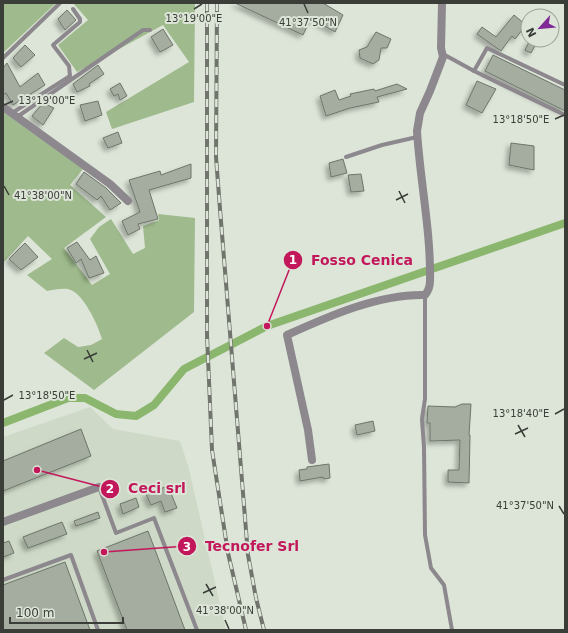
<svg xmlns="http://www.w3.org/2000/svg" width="568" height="633" viewBox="0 0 568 633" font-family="'DejaVu Sans',sans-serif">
<defs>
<filter id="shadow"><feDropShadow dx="-3.5" dy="3.5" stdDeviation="2" flood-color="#0004"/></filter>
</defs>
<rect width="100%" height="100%" fill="#dde5d8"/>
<polygon fill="#cedac7" points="90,407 113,429 180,441 188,465 226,630 3,630 3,437"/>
<g fill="#9fbb8d">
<polygon points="3,3 56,3 3,53"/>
<polygon points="73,3 195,3 194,102 112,129 106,112 189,62 163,25 77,72 58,45 88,20"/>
<path d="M3,112L83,169L70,185L106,217L64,248L92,285L110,274L90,239L99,227L111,219L133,254L145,248L143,226L159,220L158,214L195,218L194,312L94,390L44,353L64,338L78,347L91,345L102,339C98,325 83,292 68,289C62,288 53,290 47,291L27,275L52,259L28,236L3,263Z"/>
</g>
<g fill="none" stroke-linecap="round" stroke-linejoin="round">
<polyline stroke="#8bb66d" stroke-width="8" points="3,423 68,398 85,398 116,414 136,416 154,405 184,369 267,326 565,223"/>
</g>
<g fill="#a5aca0" stroke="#6e756a" filter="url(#shadow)">
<polygon points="235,3 323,3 343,15 335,32 311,18 303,35"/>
<polygon points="67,10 76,20 65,30 58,19"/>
<polygon points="514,15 526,25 515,39 512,36 501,51 477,34 482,27 496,37"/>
<polygon points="163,29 173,45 160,52 151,37"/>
<polygon points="376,32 391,39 387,48 381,48 379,60 373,64 360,58 359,50 367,47"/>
<polygon points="530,40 538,40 531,53 525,50"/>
<polygon points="25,45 35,55 21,67 13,58"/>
<polygon points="493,55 565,90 565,111 485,71"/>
<polygon points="7,63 20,87 38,73 45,85 13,105 6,93 3,95 3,68"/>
<polygon points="98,65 104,74 89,84 90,86 77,92 73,84"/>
<polygon points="477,81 496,89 482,113 466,105"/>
<polygon points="120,83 127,96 120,100 118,94 114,96 110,89"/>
<polygon points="397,84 407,89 377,97 379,102 350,108 326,116 320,96 335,90 339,100 351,96 350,94 374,89 375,91"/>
<polygon points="98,101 102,115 85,121 80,105"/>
<polygon points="43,103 54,108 43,125 32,116"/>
<polygon points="118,132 122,143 108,148 103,138"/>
<polygon points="511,143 534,146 534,170 509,165"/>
<polygon points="343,159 347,173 331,177 329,163"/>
<polygon points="191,164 191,178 149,190 158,219 138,224 140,229 128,235 122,221 140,212 129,180 160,171 161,175"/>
<polygon points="84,172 106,188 121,203 110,210 101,196 97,200 76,184"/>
<polygon points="361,174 364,191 351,192 348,175"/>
<polygon points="77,242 90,260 96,256 104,273 89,278 81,259 76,263 67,248"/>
<polygon points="25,243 38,257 21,270 9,259"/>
<polygon points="462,404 471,404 469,435 470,435 469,483 448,482 448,470 459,470 460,440 430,441 430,423 427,423 428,406 455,407"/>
<polygon points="373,421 375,431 357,435 355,425"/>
<polygon points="81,429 91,456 3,491 3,461"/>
<polygon points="329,464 330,478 324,479 323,477 300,481 299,470 307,469 307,467"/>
<polygon points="168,486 177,508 165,512 161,501 151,505 146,494"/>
<polygon points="136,498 139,507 123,514 120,504"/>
<polygon points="98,512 100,518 76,526 74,521"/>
<polygon points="62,522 67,534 28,548 23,537"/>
<polygon points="148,531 185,630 127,630 97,551"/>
<polygon points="9,541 14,553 3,557 3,543"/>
<polygon points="65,562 90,630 3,630 3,585"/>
</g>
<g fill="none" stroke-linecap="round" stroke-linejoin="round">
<g stroke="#8c888d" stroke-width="4">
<polyline points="443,54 474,71 487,48 565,85"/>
<polyline points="3,58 60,3"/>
<polyline points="474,71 565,115"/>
<polyline points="12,113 70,76 69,66 53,45 80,22 80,19 73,9"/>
<polyline points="17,117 143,30 150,30"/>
<polyline points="346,157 382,145 417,137"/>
<polyline points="425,295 425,399 422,419 424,447 425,535 431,568 444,585 452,630"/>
<polyline points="99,487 116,533 154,518 197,630"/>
<polyline points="3,580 71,555 98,630"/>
</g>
<g stroke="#8c888d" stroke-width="8">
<polyline points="3,107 110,184 128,201"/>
<path d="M312,460L308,430L287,335C329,316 378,294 425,295C429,290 430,286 430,281C431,232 420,180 417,131L420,113L430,91L443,57L441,48L442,3"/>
<polyline points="3,522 99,487"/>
</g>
<defs>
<g id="rail">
<polyline points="207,3 207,335 212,450 228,553 246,630"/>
<polyline points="217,3 216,157 220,209 248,555 256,598 264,630"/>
</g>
</defs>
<use href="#rail" stroke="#70746d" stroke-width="4"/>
<use href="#rail" stroke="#dde5d8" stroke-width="2.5" stroke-dasharray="8" stroke-linecap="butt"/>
</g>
<path fill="none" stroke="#3a3d38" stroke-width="1.5" d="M304,4L308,13M194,9L202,4M4,105L13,101M555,119L564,115M4,186L9,195M399,191L405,203M396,200L408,194M87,350L93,362M84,359L97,353M4,400L13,395M555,414L564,409M518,425L525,437M515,434L528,428M559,506L564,514M206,584L213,596M203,593L216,587M225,620L229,629"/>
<g font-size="10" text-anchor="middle" fill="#3a3d38" stroke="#dde5d8" stroke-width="4" stroke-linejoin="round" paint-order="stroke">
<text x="194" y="22">13°19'00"E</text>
<text x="308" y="26">41°37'50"N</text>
<text x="47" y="104">13°19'00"E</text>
<text x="521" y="123">13°18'50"E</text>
<text x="43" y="199">41°38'00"N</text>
<text x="47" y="399">13°18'50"E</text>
<text x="521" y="417">13°18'40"E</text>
<text x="525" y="509">41°37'50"N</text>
<text x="225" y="614">41°38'00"N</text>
</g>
<path fill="none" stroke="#c2185b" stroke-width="1.5" d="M267 326L293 260M37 470L110 489M104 552L187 546"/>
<g fill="#c2185b" stroke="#dde5d8" stroke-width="1.5">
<circle cx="267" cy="326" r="4"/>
<circle cx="37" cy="470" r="4"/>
<circle cx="104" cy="552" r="4"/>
<circle cx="293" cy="260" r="10"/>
<circle cx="110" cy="489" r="10"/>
<circle cx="187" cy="546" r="10"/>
</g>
<g font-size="12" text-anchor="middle" font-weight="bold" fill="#fff">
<text x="293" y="264">1</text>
<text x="110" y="493">2</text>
<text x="187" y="551">3</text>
</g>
<g font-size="14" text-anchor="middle" font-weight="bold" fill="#c2185b" stroke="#dde5d8" stroke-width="4" stroke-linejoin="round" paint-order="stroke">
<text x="362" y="265">Fosso Cenica</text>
<text x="157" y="493">Ceci srl</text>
<text x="252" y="551">Tecnofer Srl</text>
</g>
<rect width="568" height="633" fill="none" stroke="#3a3d38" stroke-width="8"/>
<g transform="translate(540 28) rotate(243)"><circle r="19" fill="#dde5d8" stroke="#9ca298"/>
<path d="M0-3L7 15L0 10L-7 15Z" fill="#802896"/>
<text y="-6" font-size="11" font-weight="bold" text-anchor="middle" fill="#3a3d38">N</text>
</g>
<path d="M10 617v6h113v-6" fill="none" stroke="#3a3d38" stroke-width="2"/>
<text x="16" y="617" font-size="12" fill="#3a3d38" stroke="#dde5d8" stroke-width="3" paint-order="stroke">100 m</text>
</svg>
